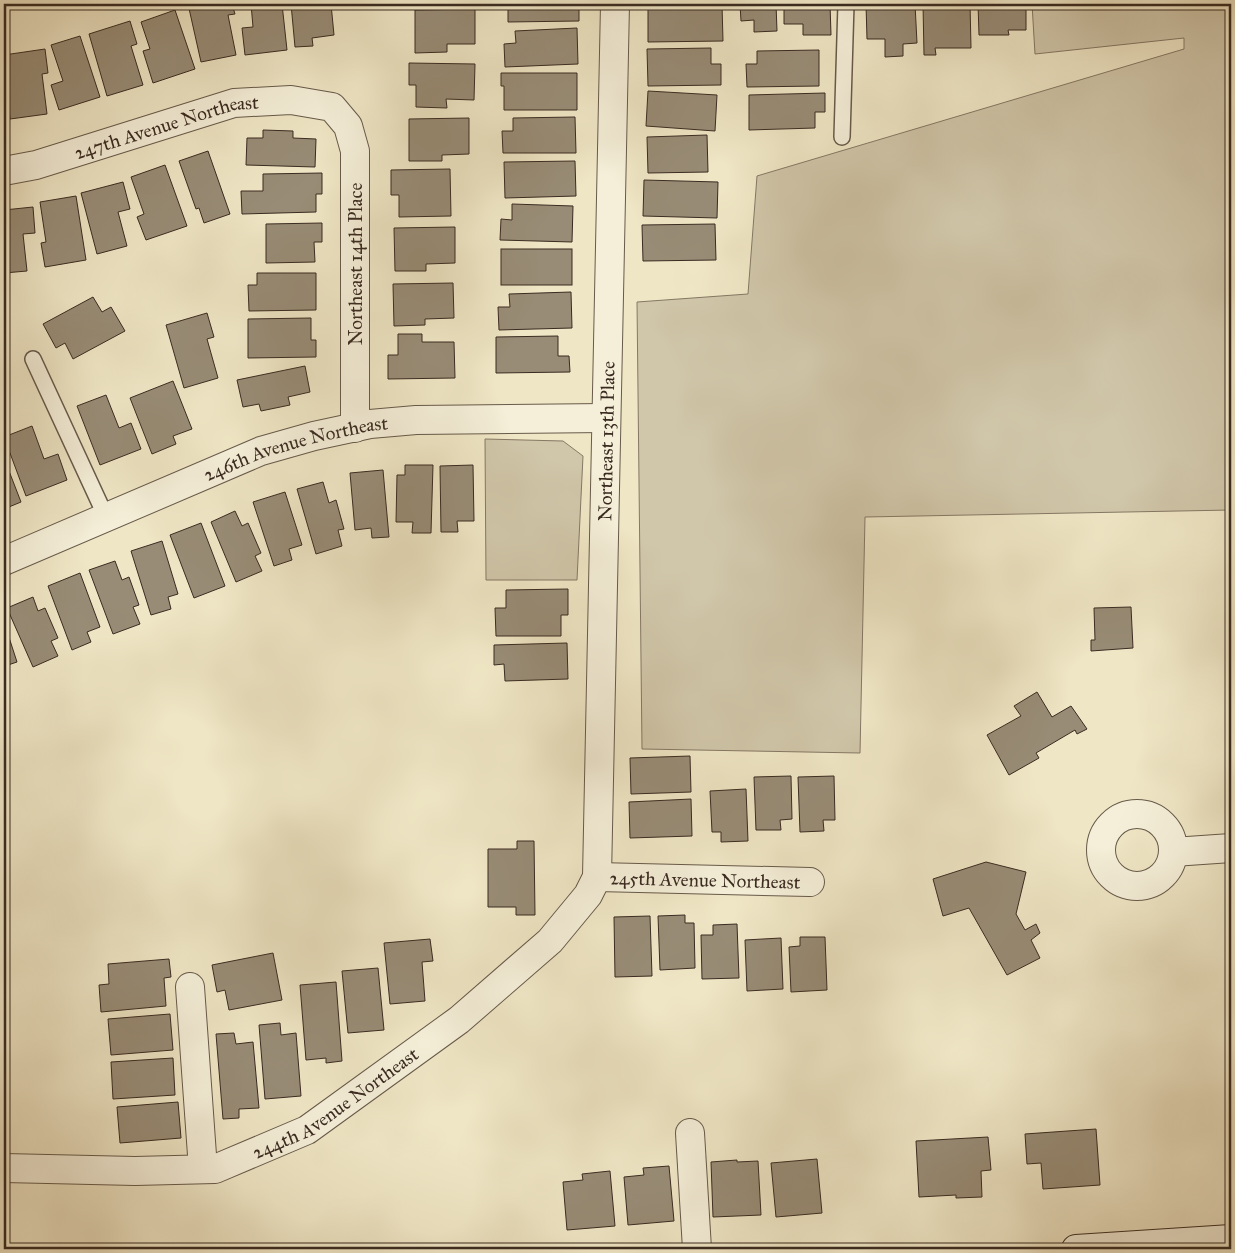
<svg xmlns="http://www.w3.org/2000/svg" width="1235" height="1253" viewBox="0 0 1235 1253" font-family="'IM FELL Great Primer',serif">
<rect width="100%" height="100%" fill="#efe6c5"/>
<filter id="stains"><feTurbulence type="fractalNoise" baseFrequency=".004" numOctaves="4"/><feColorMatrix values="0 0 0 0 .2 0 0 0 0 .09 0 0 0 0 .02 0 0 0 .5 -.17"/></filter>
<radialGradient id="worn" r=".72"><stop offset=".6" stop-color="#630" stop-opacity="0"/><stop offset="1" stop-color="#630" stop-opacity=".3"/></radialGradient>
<g fill="#d0c6a9" stroke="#857865">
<polygon points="1032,4 1231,4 1231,510 865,517 860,753 642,749 637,302 748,294 757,176 1184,49 1184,38 1035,54"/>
<polygon points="485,439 563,441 583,456 577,580 486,580"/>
</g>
<g fill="#988c76" stroke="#3a2b21">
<polygon points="188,4 232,4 235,14 228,15 236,55 201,62"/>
<polygon points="251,4 282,4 287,50 245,55 242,28 253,27"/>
<polygon points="291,4 331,4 334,35 312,38 313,46 295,47"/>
<polygon points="508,4 579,4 579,21 508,22"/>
<polygon points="740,4 776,4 777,31 754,32 754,20 741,21"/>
<polygon points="784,4 830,4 831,35 803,35 803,24 784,24"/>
<polygon points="866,4 915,4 917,43 903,44 903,56 885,57 885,39 867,39"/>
<polygon points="923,4 970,4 971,48 935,48 936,55 924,55"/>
<polygon points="978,4 1026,4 1026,30 1008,30 1009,35 979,35"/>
<polygon points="722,5 723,41 648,42 648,6"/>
<polygon points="475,9 475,44 447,44 447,52 415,53 415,10"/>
<polygon points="175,10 195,69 153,83 143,51 150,49 141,22"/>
<polygon points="130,21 137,44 131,46 143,85 107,96 89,34"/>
<polygon points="577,28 578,64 505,67 504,44 516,43 515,31"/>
<polygon points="80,36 100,97 59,110 51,85 63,81 51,45"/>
<polygon points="711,48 711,64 721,64 721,85 648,86 647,49"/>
<polygon points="45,49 48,73 42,74 47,114 10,119 4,55"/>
<polygon points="819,50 819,86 747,87 746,64 757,64 757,51"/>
<polygon points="409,63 475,64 474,100 446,99 447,108 416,107 416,85 409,85"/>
<polygon points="501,73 577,73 577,110 504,110 504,86 501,86"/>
<polygon points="648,91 717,95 715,131 646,126"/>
<polygon points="825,93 825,112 815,112 815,128 749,130 749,95"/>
<polygon points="575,117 576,153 503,153 502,131 513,131 513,118"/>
<polygon points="469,118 469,154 442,155 442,161 409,161 409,119"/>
<polygon points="263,130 293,131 293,138 316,139 315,167 246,165 247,138 263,138"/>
<polygon points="707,135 708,172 648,173 647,137"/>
<polygon points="208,151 230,214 204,223 199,208 196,209 179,161"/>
<polygon points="575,161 576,196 505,198 504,162"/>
<polygon points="165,165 187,226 146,240 137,217 144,214 131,177"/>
<polygon points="450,169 451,216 399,217 399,195 391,195 391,170"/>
<polygon points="322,173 322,194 316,194 316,212 242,214 241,191 263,191 263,174"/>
<polygon points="644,180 718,182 717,218 643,216"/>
<polygon points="123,182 130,209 118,212 127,246 97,254 81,193"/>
<polygon points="76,196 86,260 45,267 41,243 46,242 40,202"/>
<polygon points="512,204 573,206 572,242 500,240 501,219 512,220"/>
<polygon points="33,207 35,233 23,234 27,271 4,273 4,210"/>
<polygon points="322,223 322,242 314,242 315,262 266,263 266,224"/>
<polygon points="715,224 716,260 643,261 642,225"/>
<polygon points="455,227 455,263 426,264 426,271 395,271 394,228"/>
<rect x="501" y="249" width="71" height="36"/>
<polygon points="257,273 316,273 316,310 249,311 248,285 257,285"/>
<polygon points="453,283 454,318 425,319 425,325 394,326 393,284"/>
<polygon points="571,292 572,328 499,330 498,307 510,307 509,294"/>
<polygon points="93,297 102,312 111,307 125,331 73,359 65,343 56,348 43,324"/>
<polygon points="207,313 214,337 207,339 218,378 184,388 166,325"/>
<polygon points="311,318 311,340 316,340 316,357 248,358 248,319"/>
<polygon points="398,334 422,334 422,342 454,342 455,378 388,379 388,355 398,355"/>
<polygon points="558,336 558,356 569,356 570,372 496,373 496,337"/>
<polygon points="305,366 310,392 288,397 290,405 261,411 259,404 243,407 237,380"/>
<polygon points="173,381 192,429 173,436 176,444 152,454 130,398"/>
<polygon points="106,395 119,428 131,423 141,449 100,465 77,406"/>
<polygon points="32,426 44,459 58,454 67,480 26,496 4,437"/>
<polygon points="405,465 433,465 431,533 412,533 413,522 396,522 397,475 405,475"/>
<polygon points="473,465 474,521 457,521 458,532 441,532 440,466"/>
<polygon points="383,470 389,537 372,538 371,528 355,530 350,473"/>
<polygon points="9,471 21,502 4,509 4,473"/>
<polygon points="323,482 329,503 336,500 344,529 338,530 342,546 316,554 297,489"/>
<polygon points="285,492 302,545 289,549 292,560 274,566 253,502"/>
<polygon points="235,511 242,526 248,523 261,553 255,556 262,571 236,582 211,522"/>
<polygon points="201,523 225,586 194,598 170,535"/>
<polygon points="162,541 178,594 168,597 171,609 151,615 131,551"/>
<polygon points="115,561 122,580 129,577 139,605 133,607 140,624 113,634 89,570"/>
<polygon points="80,573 100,627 87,632 91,642 72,650 48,586"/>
<polygon points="568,589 568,615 561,615 561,636 496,636 495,608 506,608 506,590"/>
<polygon points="33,597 38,611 45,608 58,638 51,641 58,656 33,667 7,608"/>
<polygon points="1131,607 1133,648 1091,651 1091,640 1095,640 1094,608"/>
<polygon points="4,622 17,662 5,666 9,677 4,679"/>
<polygon points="567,643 568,679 505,681 504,664 494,665 494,645"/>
<polygon points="1037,692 1052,717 1071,706 1087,729 1077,734 1075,730 1036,753 1039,758 1009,775 987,735 1021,716 1014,706"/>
<polygon points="690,756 691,792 631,794 630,758"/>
<polygon points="791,776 792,819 780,820 781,830 756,830 754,777"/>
<polygon points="834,776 835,820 823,820 824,831 800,832 798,777"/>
<polygon points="746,789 748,841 721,842 721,832 712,832 710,791"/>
<polygon points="691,799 692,836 630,838 629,802"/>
<polygon points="517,841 534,841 535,915 516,915 516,907 488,907 488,849 517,849"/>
<polygon points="986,862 1026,872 1016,914 1025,930 1036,924 1040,933 1031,940 1040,958 1007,975 969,908 943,916 933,879"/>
<polygon points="685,915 685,923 694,923 695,968 660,970 658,916"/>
<polygon points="650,916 652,976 615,977 614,917"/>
<polygon points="737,924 739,978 702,979 701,935 713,935 713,925"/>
<polygon points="800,937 825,937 827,990 791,992 789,947 800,946"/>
<polygon points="781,938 783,989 747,991 745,940"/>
<polygon points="430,939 433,961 422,962 425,1001 390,1004 384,943"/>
<polygon points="273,953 282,1000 229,1010 225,990 217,992 212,965"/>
<polygon points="169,959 171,977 164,978 166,1006 101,1012 99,985 109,984 108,964"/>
<polygon points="378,968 384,1030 348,1033 342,971"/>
<polygon points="336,982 342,1061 326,1063 326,1058 306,1060 300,985"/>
<polygon points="170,1014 173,1050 111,1055 108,1019"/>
<polygon points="280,1023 281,1035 296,1033 301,1096 265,1099 259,1025"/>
<polygon points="234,1033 236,1044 253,1042 259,1108 239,1109 239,1118 223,1119 216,1034"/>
<polygon points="173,1058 175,1095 113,1099 111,1062"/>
<polygon points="178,1102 181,1138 120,1143 117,1107"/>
<polygon points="1096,1129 1100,1185 1043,1189 1041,1163 1027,1164 1025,1134"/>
<polygon points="988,1137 991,1170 981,1171 982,1197 956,1198 956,1195 919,1197 916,1141"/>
<polygon points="817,1159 822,1213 776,1217 771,1163"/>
<polygon points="737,1160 737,1162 758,1161 761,1215 713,1217 711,1162"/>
<polygon points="669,1166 674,1221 628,1225 624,1177 644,1175 643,1168"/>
<polygon points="610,1171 615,1226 567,1230 563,1182 583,1180 582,1174"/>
</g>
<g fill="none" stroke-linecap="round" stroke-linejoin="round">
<defs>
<g id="lane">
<polyline points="842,137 846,4"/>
<polyline points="33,359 106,517"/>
</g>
<g id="street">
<path id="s1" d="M4,171L36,165L234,103L291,100L332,107L348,126L355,151V428"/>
<path id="s2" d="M4,561L261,451L314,436L370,424L416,420L605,418"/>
<circle cx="1137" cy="850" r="36"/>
<polyline points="1173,852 1231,848"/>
<path id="s3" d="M597,877L810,882"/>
<polyline points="190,987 203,1169"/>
<polyline points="690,1133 697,1249"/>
<path id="s4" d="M4,1168L135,1171L215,1169L307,1130L459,1020L550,941L588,895L597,877L615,4"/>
</g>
<polyline id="secondary" points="1076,1249 1231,1239"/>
</defs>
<use href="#lane" stroke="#675a4a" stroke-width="18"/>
<use href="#street" stroke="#675a4a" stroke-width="30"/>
<use href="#secondary" stroke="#3a2b21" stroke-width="30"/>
<use href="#lane" stroke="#f5efd9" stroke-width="15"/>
<use href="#street" stroke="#f5efd9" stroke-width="28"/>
<use href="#secondary" stroke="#f5efd9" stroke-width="28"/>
</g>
<g text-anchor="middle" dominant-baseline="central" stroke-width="4" stroke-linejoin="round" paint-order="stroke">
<g font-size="19" fill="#3a2b21" stroke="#f5efd9">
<text stroke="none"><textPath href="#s1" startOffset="169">247th Avenue Northeast</textPath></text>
<text transform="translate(355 264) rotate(-90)">Northeast 14th Place</text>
<text stroke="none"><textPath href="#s4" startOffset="1135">Northeast 13th Place</textPath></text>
<text stroke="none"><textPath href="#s2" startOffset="314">246th Avenue Northeast</textPath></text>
<text stroke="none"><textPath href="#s3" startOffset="108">245th Avenue Northeast</textPath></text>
<text stroke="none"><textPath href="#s4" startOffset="349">244th Avenue Northeast</textPath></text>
</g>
</g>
<rect width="1235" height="1253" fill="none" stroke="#efe6c5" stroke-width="20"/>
<rect x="5" y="5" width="1225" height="1243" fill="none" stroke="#3a2b21" stroke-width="2.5"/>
<rect x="10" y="10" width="1215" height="1233" fill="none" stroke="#3a2b21"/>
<rect width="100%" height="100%" filter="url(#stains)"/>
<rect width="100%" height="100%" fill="url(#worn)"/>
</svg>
